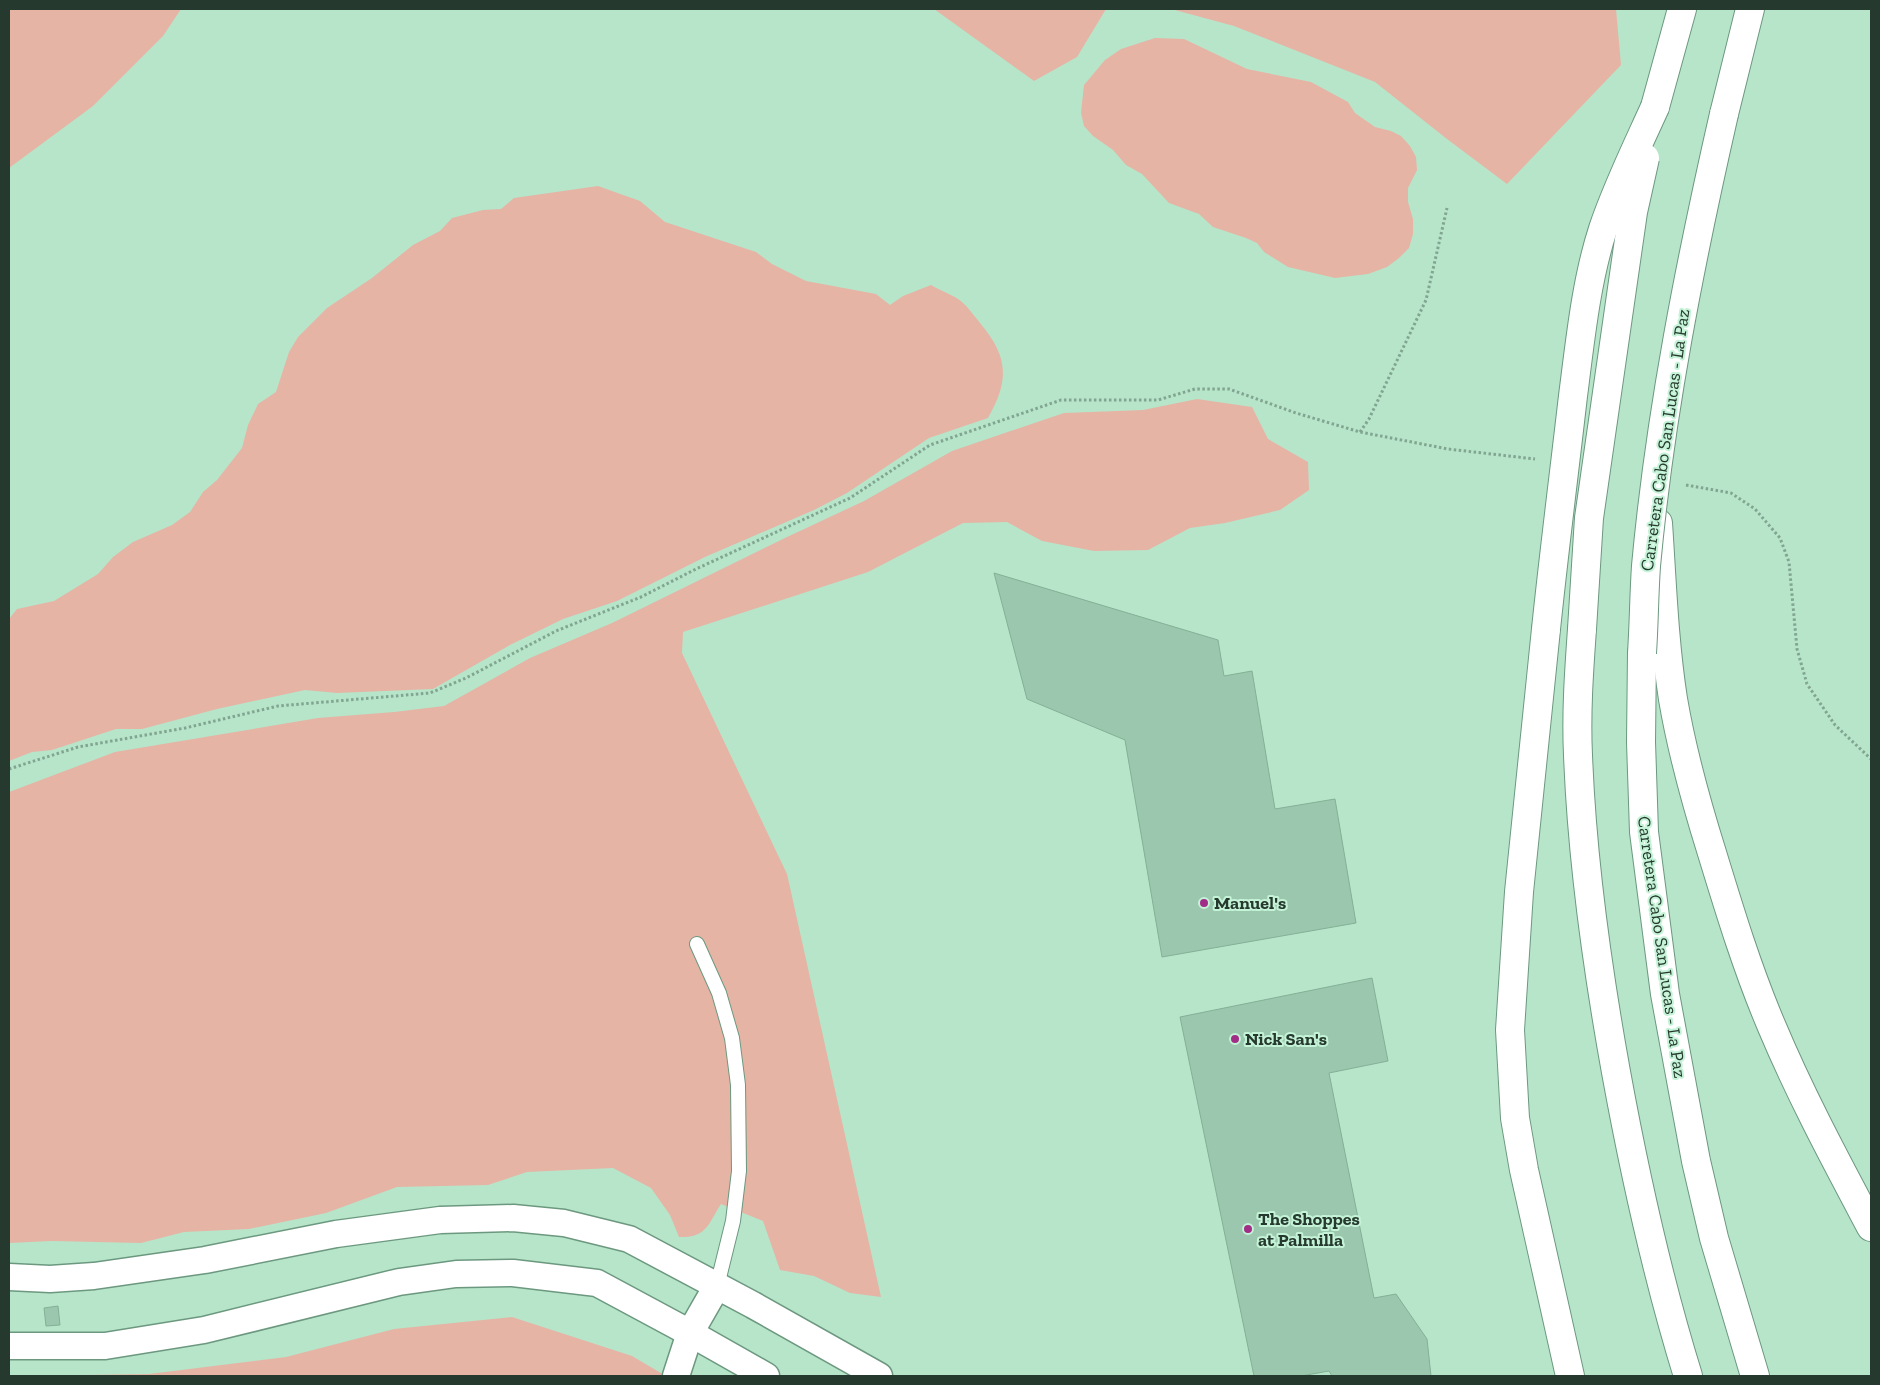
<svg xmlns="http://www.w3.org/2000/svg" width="1880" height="1385" viewBox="0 0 1880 1385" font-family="'Zilla Slab',serif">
<rect width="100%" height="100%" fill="#b7e5ca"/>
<g fill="#e5b4a5">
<polygon points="9,9 181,9 163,36 93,106 9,168"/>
<polygon points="934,9 1106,9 1077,57 1034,81"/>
<polygon points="1171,9 1616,9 1621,65 1507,184 1447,139 1375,82 1234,26"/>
<polygon points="1155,38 1184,39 1247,69 1311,82 1348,102 1355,113 1375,127 1391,131 1401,136 1410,146 1416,157 1417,170 1408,188 1408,202 1413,219 1413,234 1409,248 1399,258 1387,267 1368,274 1335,278 1288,267 1264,252 1257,243 1246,238 1213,227 1199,214 1169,203 1142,174 1126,165 1113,150 1093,136 1084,126 1081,113 1084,85 1105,60 1121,49"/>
<path d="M598,186L640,201L665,222L756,252L772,264L806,281L876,294L890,305L903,296L931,285C941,291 954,295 962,302C969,308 974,316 980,323C1008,356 1010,380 988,418L929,438L847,493L814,510L705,557L617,601L563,619L510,645L433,689L337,693L305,690L217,709L142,729H116L52,750L32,752L9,761V619L17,609L54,601L98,574L113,557L133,542L172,525L190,512L203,492L217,480L242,448L248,425L258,404L276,392L289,352L298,337L327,308L372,278L413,245L440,231L452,218L483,210L501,209L514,198Z"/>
<path d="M1197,399L1252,407L1268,439L1308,462L1309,490L1280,510L1225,523L1190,528L1148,550L1094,551L1042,541L1007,522L963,523L868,572L683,632L682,653L787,874L881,1297L850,1293L814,1276L780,1270L763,1221L721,1204C708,1224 707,1238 679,1237L670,1215L651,1188L613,1168L527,1172L488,1185L397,1187L326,1213L249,1229L184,1232L141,1243L51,1241L9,1243V792L115,752L318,718L394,712L444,706L530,658L612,623L787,537L864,501L952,451L1064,413L1143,410Z"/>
<polygon points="512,1317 632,1356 666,1376 17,1376 149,1374 286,1357 394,1329"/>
</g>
<g fill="#9ac7ad" stroke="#83b096">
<polygon points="994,573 1218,640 1224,676 1252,671 1275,809 1335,799 1356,923 1162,957 1125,740 1027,699"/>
<polygon points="1372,978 1388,1061 1329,1073 1374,1298 1396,1294 1427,1339 1431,1376 1332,1376 1329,1371 1301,1376 1254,1376 1180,1017"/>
<polygon points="58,1306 60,1325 46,1326 44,1308"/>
</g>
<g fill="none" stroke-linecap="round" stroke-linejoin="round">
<defs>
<polyline id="service" points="697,944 719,993 732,1038 738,1085 739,1171 733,1221 717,1286"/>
<g id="minor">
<polyline points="9,1277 50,1279 94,1276 205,1260 336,1234 440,1220 513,1218 564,1223 629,1239 753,1305 879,1376"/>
<polyline points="9,1346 105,1346 204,1330 399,1282 456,1274 513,1273 597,1283 690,1333 766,1376"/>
<polyline points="676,1376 690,1333 717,1286"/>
</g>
<g id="trunk">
<polyline points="1655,107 1682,9"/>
<polyline points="1724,114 1750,9"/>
<path d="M1658,523C1662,582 1664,641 1673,699C1682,752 1696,802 1712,853C1730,912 1748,971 1772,1027C1801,1096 1836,1161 1871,1227"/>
<polyline points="1546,629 1519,892 1510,1030 1515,1118 1524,1170 1570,1376"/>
<path d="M1582,629C1579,671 1576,713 1578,755C1582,861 1597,967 1616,1072C1635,1176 1657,1276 1688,1376"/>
<polyline points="1642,653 1641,742 1644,832 1665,994 1696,1161 1714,1238 1755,1376"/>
</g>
</defs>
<use href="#service" stroke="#6c987f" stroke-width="16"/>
<use href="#minor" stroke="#6c987f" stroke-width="29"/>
<use href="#trunk" stroke="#6c987f" stroke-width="30"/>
<g stroke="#81a590" stroke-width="3" stroke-dasharray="2.5 2.5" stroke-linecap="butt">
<polyline points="1360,432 1369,419 1426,300 1447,208"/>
<polyline points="1686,485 1731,493 1755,509 1780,538 1789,562 1797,649 1807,684 1835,725 1871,759"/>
<polyline points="9,769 78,747 185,728 278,706 430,693 466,678 556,631 641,597 696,569 850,498 930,445 1061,400 1158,400 1195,389 1229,389 1296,413 1360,432 1448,449 1535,459"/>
</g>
<use href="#service" stroke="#fff" stroke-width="14"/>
<use href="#minor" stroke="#fff" stroke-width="26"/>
<use href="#trunk" stroke="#fff" stroke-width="28"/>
<defs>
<g id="trunk-bridge">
<path d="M1546,629C1554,552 1564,474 1573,396C1580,342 1586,281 1603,229C1617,187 1637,147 1655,107"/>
<polyline points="1582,629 1589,518 1633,212 1645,158"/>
<path d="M1642,653C1644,624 1644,595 1646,566C1660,414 1690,263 1724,114"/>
</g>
</defs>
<use href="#trunk-bridge" stroke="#6c987f" stroke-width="30" stroke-linecap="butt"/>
<use href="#trunk-bridge" stroke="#fff" stroke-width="28"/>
</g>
<g fill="#a22d87" stroke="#c4f3d7" stroke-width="2">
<circle cx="1204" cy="903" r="5"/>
<circle cx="1235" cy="1039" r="5"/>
<circle cx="1248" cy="1229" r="5"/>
</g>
<g text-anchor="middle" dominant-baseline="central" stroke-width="4" stroke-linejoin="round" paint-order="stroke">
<g font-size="18" fill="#26392e" stroke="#c4f3d7">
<text transform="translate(1665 440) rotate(-82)">Carretera Cabo San Lucas - La Paz</text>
<text transform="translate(1662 947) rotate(82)">Carretera Cabo San Lucas - La Paz</text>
</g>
<g font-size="18" font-weight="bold" fill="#26392e" stroke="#c4f3d7" text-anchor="start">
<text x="1214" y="903">Manuel's</text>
<text x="1245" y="1039">Nick San's</text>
<text x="1258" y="1219">The Shoppes<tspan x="1258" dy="21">at Palmilla</tspan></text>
</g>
</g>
<rect width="1880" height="1385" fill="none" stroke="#26392e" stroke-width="20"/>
</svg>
